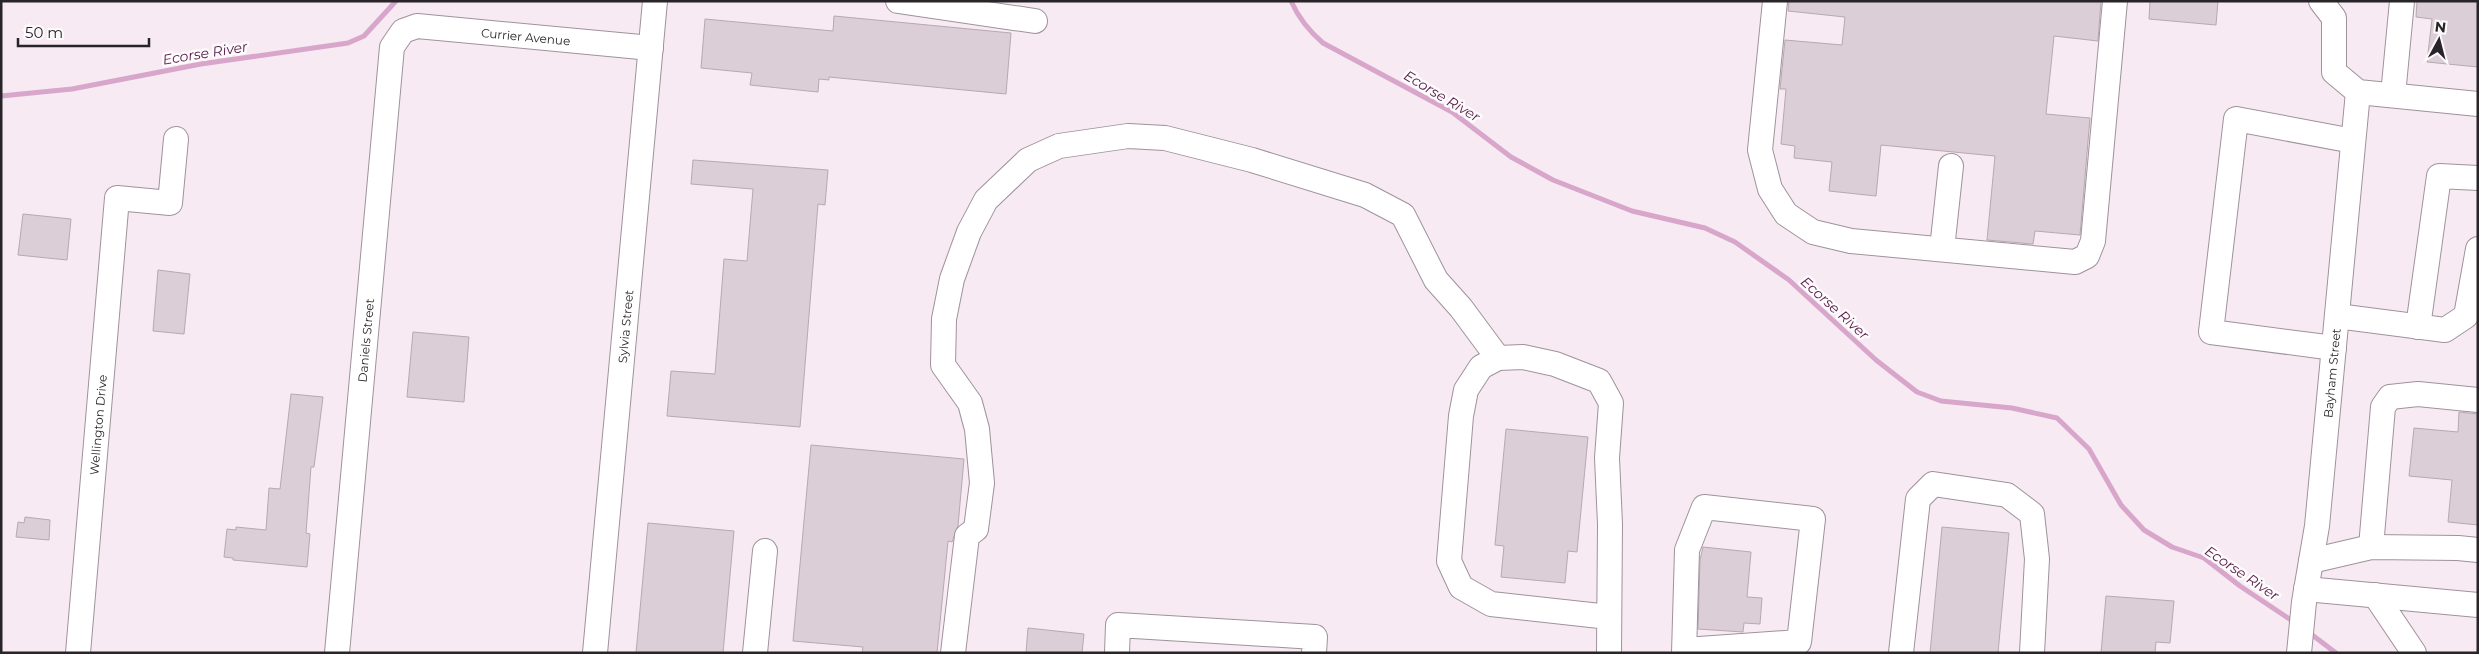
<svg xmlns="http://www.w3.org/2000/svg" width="2479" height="654" viewBox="0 0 2479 654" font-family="Montserrat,sans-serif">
<rect width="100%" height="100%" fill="#f7eaf3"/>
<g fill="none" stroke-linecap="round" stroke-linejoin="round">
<g stroke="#d8a6ca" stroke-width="5">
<path d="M1291,1C1299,19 1309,31 1323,43L1452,112L1511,157L1553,180L1632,211L1705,228L1735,242L1789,280L1876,360L1917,392L1941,401L2012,408L2057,418L2089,449L2121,505L2144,530L2172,547L2204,558L2240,586L2294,622"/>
<polyline points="1,96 72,89 201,64 348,43 364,36 396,1"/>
<polyline points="2307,631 2336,653"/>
</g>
</g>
<g fill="#dbced7" stroke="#b6a9b2">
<polygon points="1789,1 2101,1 2098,41 2054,36 2046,114 2090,118 2080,235 2035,231 2033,244 1987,240 1995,156 1881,145 1876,196 1829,191 1832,162 1794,158 1795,146 1781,144 1786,89 1780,89 1785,40 1842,45 1845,17 1788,11"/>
<polygon points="2150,1 2218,1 2216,25 2149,19"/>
<polygon points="2417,1 2478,1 2478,67 2427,62 2432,19 2416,17"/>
<polygon points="834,16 1011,33 1006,94 829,77 829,80 819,79 818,92 750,85 752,73 701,68 705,19 833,31"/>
<polygon points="693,160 828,170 825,205 818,204 800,427 667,416 671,371 715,374 724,259 747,261 753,189 691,184"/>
<polygon points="23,214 71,219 67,260 18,255"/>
<polygon points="158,270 190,274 184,334 153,331"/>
<polygon points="413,332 469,337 464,402 407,397"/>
<polygon points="291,394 323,397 314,467 311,467 306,533 310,534 307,567 233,560 233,558 224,557 227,529 236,530 236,527 266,530 269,488 280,489"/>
<polygon points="2459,412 2478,414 2478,525 2448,522 2452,480 2409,476 2414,428 2458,432"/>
<polygon points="1506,429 1588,437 1577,552 1568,551 1565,583 1501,577 1504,546 1495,545"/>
<polygon points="811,445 964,459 958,526 952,542 948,541 937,653 862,653 863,647 793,641"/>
<polygon points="25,517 50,520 49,540 16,537 18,522 24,523"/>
<polygon points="648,523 734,531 723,653 636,653"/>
<polygon points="1942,527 2009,533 1998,653 1930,653"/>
<polygon points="1703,547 1751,552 1747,597 1762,598 1760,624 1744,623 1743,632 1698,629 1700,560"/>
<polygon points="2106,596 2174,601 2170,643 2156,642 2155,653 2101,653"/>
<polygon points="1028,628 1084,634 1082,653 1026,653"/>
</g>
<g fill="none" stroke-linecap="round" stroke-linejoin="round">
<defs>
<g id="minor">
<polyline points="898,1 1035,21"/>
<polyline points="1775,1 1760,150 1770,189 1786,214 1813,232 1851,241 2075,262 2087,256 2093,241 2115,1"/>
<polyline points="2321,1 2334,18 2334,72 2358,92 2478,104"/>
<polyline points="2393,95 2402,1"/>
<polyline points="1942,249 1951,166"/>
<polyline points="2337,316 2445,330 2466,316 2478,249"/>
<polyline points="2418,327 2439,176 2478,178"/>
<polyline points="2334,348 2211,332 2236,119 2353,141"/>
<polyline points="2371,547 2383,407 2390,397 2418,394 2478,400"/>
<polyline points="2311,561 2371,547 2458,548 2478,550"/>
<polyline points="2306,589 2478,605"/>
<polyline points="2375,595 2414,653"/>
<polyline points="1609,617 1491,604 1461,587 1449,561 1461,416 1466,390 1481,367 1498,358 1523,357 1555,364 1599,381 1611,403 1607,458 1610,524 1609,653"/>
<path id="s1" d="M78,653L117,198L170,203L176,139"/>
<path id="s2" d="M337,653L392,47L403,31L417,26L651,48"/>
<path id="s3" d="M595,653L655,1"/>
<polyline points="755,653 765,551"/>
<polyline points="953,653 967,536 976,529 982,483 977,429 970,403 943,365 944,319 952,279 969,232 986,200 1028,160 1059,146 1128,136 1165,138 1252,160 1365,195 1403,215 1436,280 1461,308 1498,358"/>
<polyline points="1117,653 1118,625 1315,637 1314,653"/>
<polyline points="1684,653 1687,550 1704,507 1813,519 1799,642 1685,650"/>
<polyline points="1901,653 1918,499 1933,484 2007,495 2032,514 2037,559 2032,653"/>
<path id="s4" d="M2299,653L2304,602L2317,526L2358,92"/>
</g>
</defs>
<use href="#minor" stroke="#9f929b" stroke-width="26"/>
<use href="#minor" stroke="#fff" stroke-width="24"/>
</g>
<g text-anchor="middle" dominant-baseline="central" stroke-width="5" stroke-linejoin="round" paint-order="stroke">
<g font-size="12" fill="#292428" stroke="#fdfbfc">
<text stroke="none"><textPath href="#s2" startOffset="752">Currier Avenue</textPath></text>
<text stroke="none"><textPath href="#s3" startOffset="328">Sylvia Street</textPath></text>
<text stroke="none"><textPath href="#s2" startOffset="314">Daniels Street</textPath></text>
<text stroke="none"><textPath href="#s4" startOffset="282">Bayham Street</textPath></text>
<text stroke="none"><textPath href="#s1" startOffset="229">Wellington Drive</textPath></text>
</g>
<g font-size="14" font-style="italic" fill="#551948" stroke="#fdfbfc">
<text transform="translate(205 53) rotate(-9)">Ecorse River</text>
<text transform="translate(1442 96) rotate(31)">Ecorse River</text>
<text transform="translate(1835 308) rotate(42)">Ecorse River</text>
<text transform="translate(2242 573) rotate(34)">Ecorse River</text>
</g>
</g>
<rect width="2479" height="654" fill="none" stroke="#292428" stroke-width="5"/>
<g transform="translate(2439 40) rotate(7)" stroke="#fdfbfc" stroke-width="4" paint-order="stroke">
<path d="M0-4L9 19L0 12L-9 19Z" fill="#292428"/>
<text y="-8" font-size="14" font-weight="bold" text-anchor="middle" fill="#292428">N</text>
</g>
<path d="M18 38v8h131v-8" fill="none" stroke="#292428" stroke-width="2.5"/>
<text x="25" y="38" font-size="15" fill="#292428" stroke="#fdfbfc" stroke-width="4" paint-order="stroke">50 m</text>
</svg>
